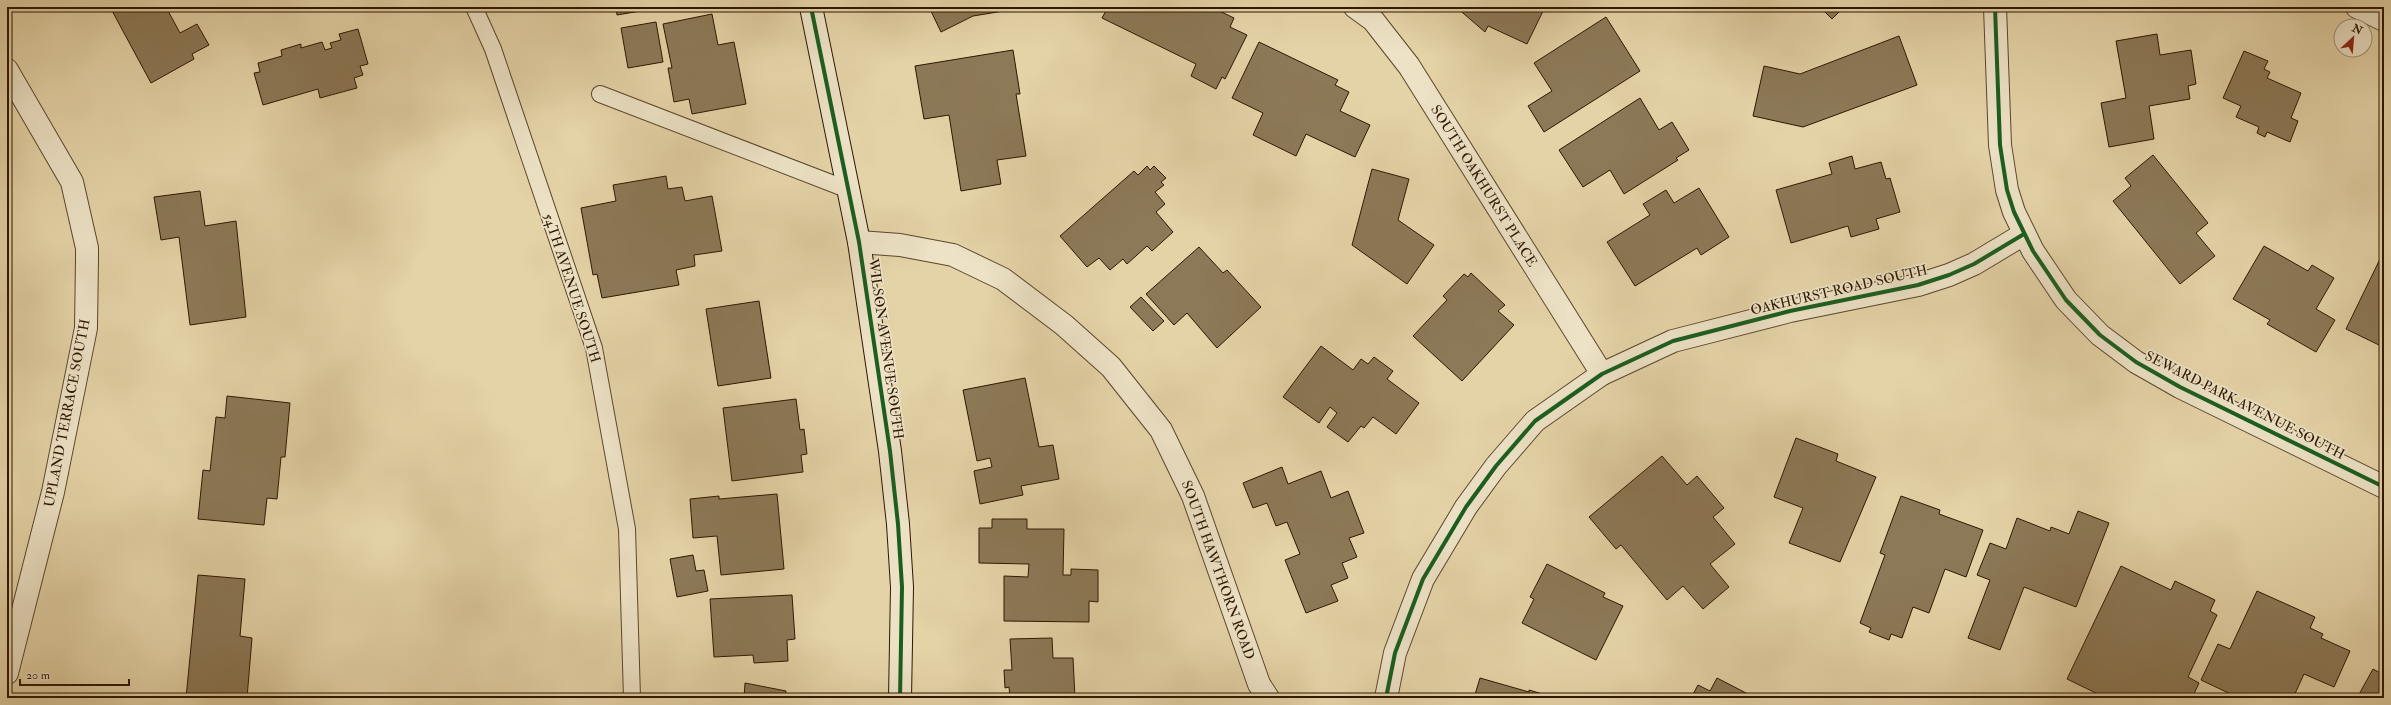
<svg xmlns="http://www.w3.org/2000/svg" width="2391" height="705" viewBox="0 0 2391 705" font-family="'IM FELL Double Pica',serif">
<rect width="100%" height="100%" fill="#e4d3a7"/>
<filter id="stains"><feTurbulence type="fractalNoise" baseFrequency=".005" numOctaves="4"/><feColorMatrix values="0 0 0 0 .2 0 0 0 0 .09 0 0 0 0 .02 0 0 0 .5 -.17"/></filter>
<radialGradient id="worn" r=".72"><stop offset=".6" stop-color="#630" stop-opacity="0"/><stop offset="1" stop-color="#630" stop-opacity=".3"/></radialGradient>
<g fill="#8c7957" stroke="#2d1700">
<polygon points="110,7 166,7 180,33 197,24 209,45 192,54 194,59 151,83"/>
<polygon points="616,7 664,7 617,15"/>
<polygon points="672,7 693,7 672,11"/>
<polygon points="929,7 1021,7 1022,8 973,16 941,32"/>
<polygon points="1108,7 1211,7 1234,18 1230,27 1247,35 1225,79 1222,77 1216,89 1191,76 1196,64 1102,18"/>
<polygon points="1456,7 1545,7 1527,44 1488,26 1485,32"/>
<polygon points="1820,7 1851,7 1847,11 1844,7 1832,19"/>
<polygon points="712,14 718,45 734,42 746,104 692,114 689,99 674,102 668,68 672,68 663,24"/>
<polygon points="1606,17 1640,71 1544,132 1528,106 1552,91 1534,63"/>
<polygon points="656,22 663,62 628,68 621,28"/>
<polygon points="358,29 368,64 360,66 363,75 354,78 357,88 320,98 318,89 263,105 254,73 260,72 258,63 282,56 281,50 301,44 301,48 322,42 325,50 332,48 330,43 341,40 339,34"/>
<polygon points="2157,34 2160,55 2191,50 2196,84 2188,86 2190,99 2149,106 2154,139 2109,147 2101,103 2126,98 2116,41"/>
<polygon points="1899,36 1917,85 1803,127 1753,116 1764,66 1800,74"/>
<polygon points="1259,42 1338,80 1335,85 1349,92 1340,111 1370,125 1355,157 1306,134 1296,156 1253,135 1263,113 1232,98"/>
<polygon points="1013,50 1020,94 1016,94 1026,156 997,160 1001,184 961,191 949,115 924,119 915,66"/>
<polygon points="2244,51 2268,61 2264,69 2270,72 2267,78 2301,93 2291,118 2298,121 2290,142 2267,132 2265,137 2257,133 2259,127 2236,117 2241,106 2223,98"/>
<polygon points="1640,98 1659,130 1672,122 1689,150 1676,158 1678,160 1624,194 1610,170 1583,187 1559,150"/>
<polygon points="2153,155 2208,223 2196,233 2215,256 2180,284 2113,201 2131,186 2125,178"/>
<polygon points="1852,156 1855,169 1881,162 1886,179 1890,178 1900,212 1876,219 1879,229 1851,237 1848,226 1791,243 1776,190 1832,174 1829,163"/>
<polygon points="1147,166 1150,170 1154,166 1166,178 1161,182 1164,185 1155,192 1165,204 1156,212 1173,232 1152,251 1147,246 1127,264 1123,259 1110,270 1099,258 1087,267 1060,236 1134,171 1138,175"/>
<polygon points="1372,169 1409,179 1398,220 1434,245 1407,284 1352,245"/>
<polygon points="666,176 668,189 682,187 685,201 712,196 722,251 694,255 695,266 676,270 679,285 602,298 597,274 593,275 581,208 616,201 613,185"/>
<polygon points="1699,188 1729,237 1701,255 1697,248 1635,286 1607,242 1650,215 1643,204 1666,190 1674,203"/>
<polygon points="200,191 205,226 236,221 246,317 190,325 179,237 161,240 154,197"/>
<polygon points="2264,246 2308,271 2312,265 2334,278 2316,309 2335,320 2316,352 2267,324 2270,320 2233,299"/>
<polygon points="1199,247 1223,273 1227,270 1261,307 1217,348 1187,313 1174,325 1146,294"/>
<polygon points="2380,259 2384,261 2384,344 2381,342 2379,345 2346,329"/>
<polygon points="1471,273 1505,305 1498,311 1514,325 1462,381 1413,336 1447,300 1443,296 1464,274 1468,277"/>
<polygon points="1141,297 1164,321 1153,331 1130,307"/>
<polygon points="759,301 771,378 718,386 706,309"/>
<polygon points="1321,346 1353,370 1361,359 1368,364 1374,357 1393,371 1387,379 1419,403 1396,434 1373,417 1364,428 1361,426 1348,442 1327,427 1337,413 1330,407 1319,423 1283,397"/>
<polygon points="1025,378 1039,447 1053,445 1059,479 1021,486 1023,495 980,504 974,471 992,467 990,458 977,461 963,390"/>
<polygon points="227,396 290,403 285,457 281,457 277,499 267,498 264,525 198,519 203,470 210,471 216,417 225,418"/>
<polygon points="796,399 800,430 804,429 807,454 801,455 803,472 732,481 723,408"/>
<polygon points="1796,438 1838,454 1836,461 1876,477 1840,562 1789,543 1803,508 1774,497"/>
<polygon points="1662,456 1687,485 1697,476 1724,508 1713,517 1735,544 1710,564 1729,587 1703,609 1683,586 1667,600 1621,545 1616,549 1589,517"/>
<polygon points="1282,467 1288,484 1321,471 1331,498 1348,491 1364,533 1349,538 1357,557 1342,563 1348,578 1331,585 1338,601 1306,613 1285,560 1300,554 1287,522 1276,526 1267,503 1253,508 1243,483"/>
<polygon points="777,494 784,569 721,575 717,536 693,538 690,499 719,496 719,499"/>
<polygon points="1901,496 1940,510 1939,514 1983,530 1966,577 1945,569 1929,613 1913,607 1902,638 1891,634 1889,640 1869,632 1871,628 1860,623 1885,555 1880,553"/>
<polygon points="2078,511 2109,523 2076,607 2024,587 2000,650 1968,638 1990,580 1977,575 1990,543 2006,549 2017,518 2050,531 2051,527 2069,534"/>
<polygon points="992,519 1027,519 1027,529 1064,529 1063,575 1071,575 1071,569 1098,570 1098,602 1089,601 1089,622 1004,621 1004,576 1028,577 1029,564 979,563 979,528 992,528"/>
<polygon points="693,555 696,571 704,570 708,591 677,597 670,559"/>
<polygon points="1547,564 1605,593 1603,597 1623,606 1596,660 1522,623 1534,599 1530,597"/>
<polygon points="2121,566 2171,590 2175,581 2215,600 2210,611 2217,615 2188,677 2199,683 2192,698 2106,698 2067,679"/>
<polygon points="198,575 245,579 240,636 252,638 247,698 186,698"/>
<polygon points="2257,591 2315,617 2310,628 2323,634 2321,638 2350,651 2334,687 2304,674 2293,698 2239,698 2201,680 2218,644 2230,649"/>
<polygon points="792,595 795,639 787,640 788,661 754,663 753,655 714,657 710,599"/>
<polygon points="1052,638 1053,658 1073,658 1075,698 1010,698 1009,687 1005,688 1004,670 1012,670 1010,639"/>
<polygon points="2373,669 2384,675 2384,698 2357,698"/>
<polygon points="1480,678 1529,692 1529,690 1556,698 1474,698"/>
<polygon points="1717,678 1748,694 1746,698 1691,698 1698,685 1710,691"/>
<polygon points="745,683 786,691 785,698 744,698"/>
</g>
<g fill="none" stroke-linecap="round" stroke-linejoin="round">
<defs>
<g id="service">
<polyline points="474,7 493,49 594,348 627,529 632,698"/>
<polyline points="600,94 849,190"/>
</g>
<g id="minor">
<polyline points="1355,7 1373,20 1409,66 1602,374"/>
<polyline points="7,70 72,182 87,248 87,259 86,328 53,492 7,673"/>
<polyline points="859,242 900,245 953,255 1003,279 1064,325 1111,367 1161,430 1193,496 1259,684 1268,698"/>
<polyline points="1386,698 1395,653 1423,579 1466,507 1496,466 1535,421 1602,374 1673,341 1790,311 1918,285 1949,275 1974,264 2024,234"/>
</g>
<g id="tertiary">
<polyline points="1995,7 2000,145 2007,190 2014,212 2033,251 2066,300 2100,335 2136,362 2180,387 2384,487"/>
<polyline points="2357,7 2384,20"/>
</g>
<polyline id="secondary" points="811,7 859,242 890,451 898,524 902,587 900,698"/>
</defs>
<use href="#service" stroke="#5b462a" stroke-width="18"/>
<use href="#minor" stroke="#5b462a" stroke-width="24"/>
<use href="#tertiary" stroke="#5b462a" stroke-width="24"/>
<use href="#secondary" stroke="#2d1700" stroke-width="24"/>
<use href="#service" stroke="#ede2c6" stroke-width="16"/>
<use href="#minor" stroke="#ede2c6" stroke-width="22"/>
<use href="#tertiary" stroke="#ede2c6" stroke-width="22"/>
<use href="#secondary" stroke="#ede2c6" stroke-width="22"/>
<defs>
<g id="cycleway">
<polyline points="811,7 859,242 890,451 898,524 902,587 900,698"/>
<polyline points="1995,7 2000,145 2007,190 2014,212 2033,251 2066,300 2100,335 2136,362 2180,387 2384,487"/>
<polyline points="1386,698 1395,653 1423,579 1466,507 1496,466 1535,421 1602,374 1673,341 1790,311 1918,285 1949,275 1974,264 2024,234"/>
</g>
</defs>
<use href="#cycleway" stroke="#ede2c6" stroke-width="6"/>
<use href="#cycleway" stroke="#1b5e20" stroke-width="4"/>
</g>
<g text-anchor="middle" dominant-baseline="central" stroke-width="3.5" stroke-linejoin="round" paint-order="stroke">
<g font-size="14" fill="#2d1700" stroke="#ede2c6">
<text transform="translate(1484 186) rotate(58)">SOUTH OAKHURST PLACE</text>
<text transform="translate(572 288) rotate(72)">54TH AVENUE SOUTH</text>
<text transform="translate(1839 290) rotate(-13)">OAKHURST ROAD SOUTH</text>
<text transform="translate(886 349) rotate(82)">WILSON AVENUE SOUTH</text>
<text transform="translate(2245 405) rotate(27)">SEWARD PARK AVENUE SOUTH</text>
<text transform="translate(67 413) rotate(-79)">UPLAND TERRACE SOUTH</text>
<text transform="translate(1218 570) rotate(70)">SOUTH HAWTHORN ROAD</text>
</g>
</g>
<rect width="2391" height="705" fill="none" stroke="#e4d3a7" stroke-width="24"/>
<rect x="8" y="8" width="2375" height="689" fill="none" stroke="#2d1700" stroke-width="2"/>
<rect x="12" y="12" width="2367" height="681" fill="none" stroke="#2d1700"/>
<g transform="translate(2353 38) rotate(26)"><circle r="19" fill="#ede2c6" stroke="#a09177"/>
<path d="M0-3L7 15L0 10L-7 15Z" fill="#8f2418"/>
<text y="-6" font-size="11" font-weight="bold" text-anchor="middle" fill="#2d1700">N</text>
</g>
<path d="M20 679v6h109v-6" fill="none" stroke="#2d1700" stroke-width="2"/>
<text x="26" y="679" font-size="12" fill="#2d1700" stroke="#ede2c6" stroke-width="3" paint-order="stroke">20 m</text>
<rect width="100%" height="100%" filter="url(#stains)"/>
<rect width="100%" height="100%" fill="url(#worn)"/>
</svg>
